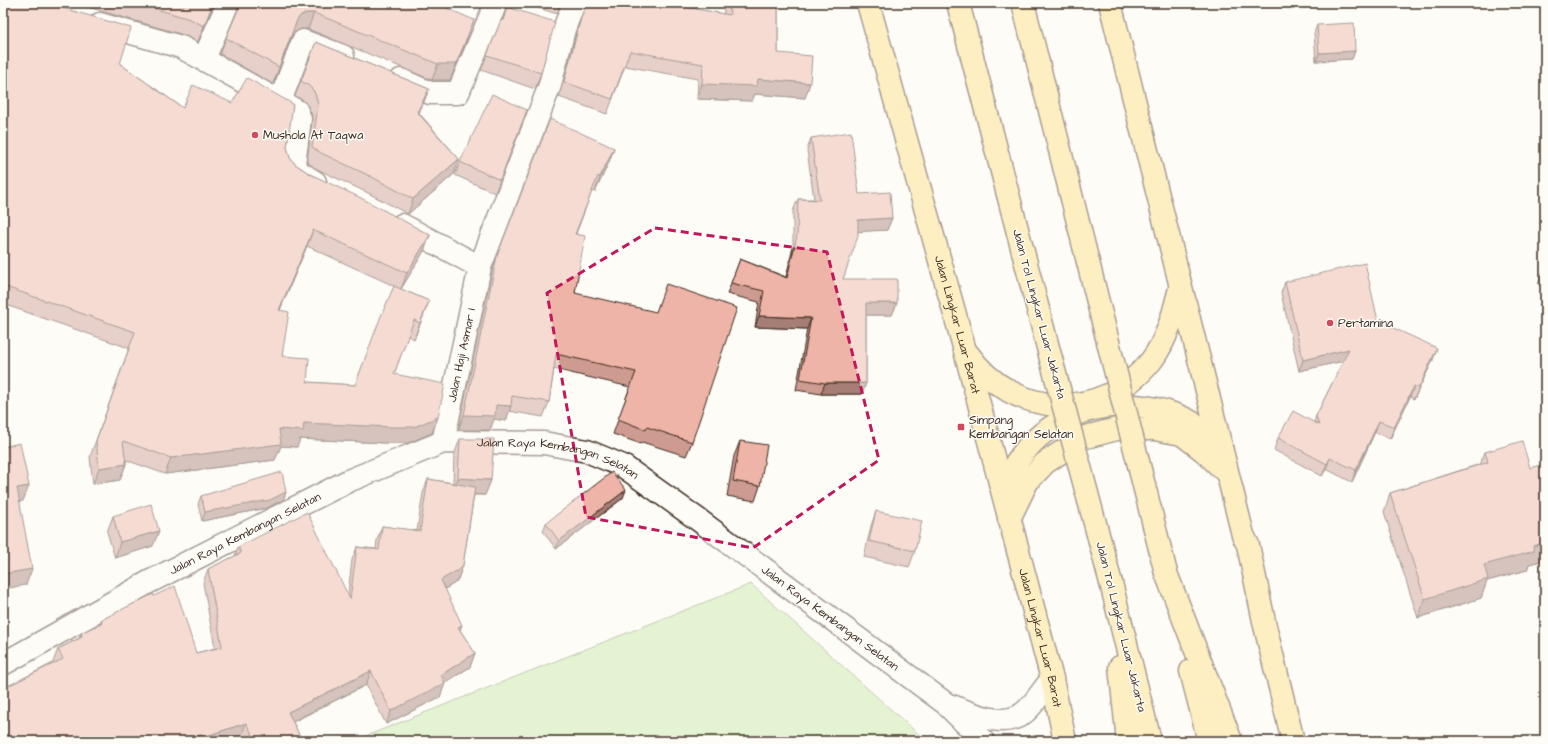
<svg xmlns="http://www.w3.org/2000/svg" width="1548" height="744" viewBox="0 0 1548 744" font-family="'Architects Daughter',sans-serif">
<rect width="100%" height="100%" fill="#fdfcf7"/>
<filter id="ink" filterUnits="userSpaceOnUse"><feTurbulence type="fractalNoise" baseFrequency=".025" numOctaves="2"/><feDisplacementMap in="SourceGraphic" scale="8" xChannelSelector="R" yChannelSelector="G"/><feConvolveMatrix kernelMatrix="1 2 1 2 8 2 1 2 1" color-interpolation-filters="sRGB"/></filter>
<g filter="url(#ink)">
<polygon fill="#c5eaa4" stroke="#808a61" points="751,584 926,741 353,741"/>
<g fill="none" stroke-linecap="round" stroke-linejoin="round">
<defs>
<g id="minor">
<polyline points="100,24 181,47 297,111 300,119 294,164 296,170 315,182"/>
<polyline points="204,59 228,3"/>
<polyline points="401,80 430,93 458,93 496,3"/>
<polyline points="280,101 303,41 343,56"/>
<polyline points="402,225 480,267"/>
<path id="s1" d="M443,442L480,267L550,85L564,29L574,3"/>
</g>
<g id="secondary">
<path id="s2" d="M3,664L149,582L348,481L443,442L544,443L587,451L623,466L700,521L945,703L983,741"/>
<path d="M952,706C974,714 1006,730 1026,711C1036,702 1043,689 1052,679"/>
</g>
<g id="primary">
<path id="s3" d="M868,3L964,347L1052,679L1065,741"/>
<polyline points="1110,3 1243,535 1248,545 1265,626 1293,741"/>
<path d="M968,354C1013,418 1101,423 1151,361C1167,341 1174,312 1180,288"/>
<path d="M1000,471L1004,484C1015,462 1030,441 1050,428C1095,397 1159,399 1203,429C1210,434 1215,441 1221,446"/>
<polyline points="1009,519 1027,482 1045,463 1082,438 1117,429 1154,429 1182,434 1204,451 1227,473"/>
</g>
<g id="motorway">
<polyline points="958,3 1051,359"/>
<polyline points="1166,573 1231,741"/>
<polyline points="1111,583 1150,741"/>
<polyline points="1120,667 1128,741"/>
<polyline points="1191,671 1209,741"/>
</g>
</defs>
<use href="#minor" stroke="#3b2a1e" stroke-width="25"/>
<use href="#secondary" stroke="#3b2a1e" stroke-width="25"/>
<use href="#primary" stroke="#3b2a1e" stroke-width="25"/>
<use href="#motorway" stroke="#3b2a1e" stroke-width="25"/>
<use href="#minor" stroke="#fdfcf7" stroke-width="22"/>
<use href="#secondary" stroke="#fdfcf7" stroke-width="22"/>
<use href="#primary" stroke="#fddf80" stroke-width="22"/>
<use href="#motorway" stroke="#fddf80" stroke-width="22"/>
<defs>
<g id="motorway-bridge">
<polyline points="1023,3 1166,573"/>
<polyline points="1051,359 1111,583"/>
</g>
</defs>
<use href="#motorway-bridge" stroke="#3b2a1e" stroke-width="25" stroke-linecap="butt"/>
<use href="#motorway-bridge" stroke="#fddf80" stroke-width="22"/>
</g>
<g fill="#cd9b90" stroke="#3b2a1e" fill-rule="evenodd">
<path d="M3,3L120,64L183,108L287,147L290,158L295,164L310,174L430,235L424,251L401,289L429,301L414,339L408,336L394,374L438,417L432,433L408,443H385L300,439L297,447L281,446L275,460L165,474L126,460V464L120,480L93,484L90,457L129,348L3,304ZM307,246L394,286L355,385L307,382L282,356L280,310Z"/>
<polygon points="74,3 214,3 198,42 184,35"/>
<polygon points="240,3 305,3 323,10 444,7 468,36 450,80 432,80 308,29 301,29 295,32 291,37 273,84 220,54 226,38"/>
<polygon points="523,3 561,3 557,14"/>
<polygon points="586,3 663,3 724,14 723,3 778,3 778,53 810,83 805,98 755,94 752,101 697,99 698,79 625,66 607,114 559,97 576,33 586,6"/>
<polygon points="507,7 541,73 535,89 481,70 487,55 502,20"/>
<polygon points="1317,25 1355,51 1352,59 1316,61 1314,33"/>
<polygon points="316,42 429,89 423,104 419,113 459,159 454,174 408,214 366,192 315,168 307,162 312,121 312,115 308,106 303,100 295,96"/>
<polygon points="522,123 495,193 455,175 460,162"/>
<polygon points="811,138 859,194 892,218 887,230 858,231 843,279 897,303 892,315 866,315 866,383 862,394 821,394 796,390 807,329 755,327 759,302 727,294 740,259 786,277 793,247 793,211 798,199 814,199 807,150"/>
<polygon points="614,148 609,162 595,192 592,191 576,234 575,293 692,442 686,456 642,442 641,444 613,434 630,387 554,369 549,402 543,417 509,411 506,421 494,419 490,430 458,430 492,271 497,256"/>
<polygon points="1545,266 1545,288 1538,284"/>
<polygon points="1285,282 1378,321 1433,360 1414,399 1410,397 1390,439 1375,432 1352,482 1326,469 1322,476 1274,450 1278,438 1314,422 1316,416 1343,361 1299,371 1281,293"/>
<polygon points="460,439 491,480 485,495 474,495 463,565 458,579 455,583 445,589 460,630 475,653 470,667 445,683 440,697 386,724 366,685 293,722 302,741 244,741 241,737 228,741 3,741 8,686 53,663 53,662 58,649 79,638 81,633 99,624 101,620 154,596 196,653 215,648 203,583 208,569 235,556 238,547 348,594 352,560 357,547 376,549 377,540 382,526 417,531 423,493 428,479 453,483 454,455"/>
<polygon points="740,441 760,486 755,501 727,496 734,456"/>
<polygon points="1485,452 1530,468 1545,464 1545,560 1529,564 1527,570 1487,581 1481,598 1418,618 1384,512 1390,493 1480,464"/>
<polygon points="286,492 283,500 267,508 202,521 198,504 201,496"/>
<polygon points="623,498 556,549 543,531 546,523"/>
<polygon points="876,511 915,551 909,567 864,557 871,526"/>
<polygon points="113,516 153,546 115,558 107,532"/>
</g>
<g fill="#a77e75" stroke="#3b2a1e">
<polygon points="213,3 214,3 198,42 204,26"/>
<polygon points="307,13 314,13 308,29 301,29 295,32 291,37 273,84 297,20 301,15"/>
<polygon points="474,20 468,36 450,80 432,80 438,64"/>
<polygon points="1355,51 1352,59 1316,61 1319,53"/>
<polygon points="758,79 810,83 805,98 755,94 752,101 697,99 702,84"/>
<polygon points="429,89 423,104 412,127 417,112"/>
<polygon points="614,148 609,162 595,192 600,177"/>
<polygon points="3,156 8,156 3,170"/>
<polygon points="459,159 454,174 408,214 413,199"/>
<polygon points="892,218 887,230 854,232 858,220"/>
<polygon points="313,230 307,246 273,326 279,310"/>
<polygon points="430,235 424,251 401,289 407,273"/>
<polygon points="429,301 423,317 414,339 420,323"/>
<polygon points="866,303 897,303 892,315 862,315"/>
<polygon points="759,316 811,318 807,329 755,327"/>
<polygon points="1437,348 1433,360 1414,399 1419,388"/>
<polygon points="1349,349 1344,361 1299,371 1303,360"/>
<polygon points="825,383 866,383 862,394 821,394"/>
<polygon points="1414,386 1410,397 1390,439 1394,427"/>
<polygon points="496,405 511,406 506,421 494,419 490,430 458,430 464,415"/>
<polygon points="438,417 432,433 408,443 385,443 300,439 297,447 281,446 275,460 165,474 171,458 304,423"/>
<polygon points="1379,421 1375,432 1352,482 1356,470"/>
<polygon points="1330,458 1326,469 1322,476 1327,464"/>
<polygon points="126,464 120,480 93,484 99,468"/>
<polygon points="458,478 491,480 485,495 452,493"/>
<polygon points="29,486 23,501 11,504 17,488"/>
<polygon points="626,490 623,498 556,549 559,541"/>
<polygon points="286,492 283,500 267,508 202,521 205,512"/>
<polygon points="159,531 153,546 115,558 120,542"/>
<polygon points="1545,543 1545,560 1529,564 1527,570 1487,581 1481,598 1418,618 1425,599 1484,565 1533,546"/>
<polygon points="463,565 458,579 455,583 436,594 441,580"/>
<polygon points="32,569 26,585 3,589 3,574"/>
<polygon points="462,625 457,639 458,627"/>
<polygon points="475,653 470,667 443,684 445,683 440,697 386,724 391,711 441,675"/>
<polygon points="371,671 366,685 283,726 288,712"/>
<polygon points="246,723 241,737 228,741 201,741 203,737"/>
<polygon points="202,734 199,741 186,741"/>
</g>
<g fill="#eeb4a7" stroke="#3b2a1e">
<polygon points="3,3 46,3 131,28 120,64 183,108 193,85 232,103 247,78 293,104 287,147 290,158 295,164 310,174 361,198 430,235 407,273 313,230 279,310 289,312 282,356 309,358 307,382 355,385 381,316 394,286 429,301 420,323 414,320 394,374 445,384 438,417 414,427 391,427 304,423 303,431 279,429 281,444 171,458 123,441 126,464 99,468 96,441 135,332 3,286 3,172 8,156 3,156"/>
<polygon points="136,3 213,3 204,26 190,19"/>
<polygon points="241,3 305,3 323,10 325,3 445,3 444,7 474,20 456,64 438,64 314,13 307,13 301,15 297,20 279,67 226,38"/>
<polygon points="587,3 663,3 730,15 729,3 778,3 778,53 812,56 810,83 758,79 757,86 702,84 703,64 630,51 612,99 564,82 581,18"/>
<polygon points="507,7 555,22 541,73 487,55 501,20 503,21"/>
<polygon points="1354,23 1355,51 1319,53 1317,25"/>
<polygon points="316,42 429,89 417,112 459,159 413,199 372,177 321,153 312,147 318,106 317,100 314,91 308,85 301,81"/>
<polygon points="492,94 527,110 500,180 460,162"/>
<polygon points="550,119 614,148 600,177 598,176 575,234 585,236 575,293 656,312 666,284 737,308 692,442 647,427 646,430 618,419 636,372 556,354 549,402 512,396 511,406 496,405 495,416 464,415 497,256"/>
<polygon points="851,132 859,194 890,192 892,218 858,220 858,236 843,279 897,279 897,303 866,303 866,383 825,383 800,379 811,318 759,316 764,291 731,283 740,259 787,278 797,236 798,199 820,200 811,138"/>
<polygon points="1365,263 1378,321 1437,348 1419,388 1414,386 1394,427 1379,421 1356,470 1330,458 1327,464 1278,438 1293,411 1319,425 1316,416 1349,349 1303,360 1285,282"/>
<polygon points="460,439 494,439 491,480 458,478"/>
<polygon points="740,441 767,445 760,486 733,481"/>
<polygon points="1522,441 1530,468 1545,464 1545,543 1533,546 1534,551 1484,565 1488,579 1425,599 1390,493 1488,462 1485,452"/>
<polygon points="20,443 29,486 17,488 32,569 3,574 3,447"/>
<polygon points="282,472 286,492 270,500 205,512 201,496"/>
<polygon points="612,472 626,490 559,541 546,523"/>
<polygon points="428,479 475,487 463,565 460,569 441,580 462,625 458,627 475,653 441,675 445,683 391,711 371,671 288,712 302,741 256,741 246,723 203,737 202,734 186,741 3,741 3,678 4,678 8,686 63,659 58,649 82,637 81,633 102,623 101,620 153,594 154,596 175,586 196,653 222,647 208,569 241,553 238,547 307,512 350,599 357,547 379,550 382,526 420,531"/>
<polygon points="151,504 159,531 120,542 113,516"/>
<polygon points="876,511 922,521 915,551 869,541"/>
</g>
</g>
<path d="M0 0H1548V744H0ZM655,228L827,252L879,460L753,548L586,517L547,293Z" fill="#fdfcf7" fill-opacity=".55" fill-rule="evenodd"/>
<path fill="none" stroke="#c2185b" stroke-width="3" stroke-dasharray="8 5" stroke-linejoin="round" d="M655,228L827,252L879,460L753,548L586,517L547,293Z"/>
<g fill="#d1495b" stroke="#fdfcf7" stroke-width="1.5">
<circle cx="255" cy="135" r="4"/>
<circle cx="1330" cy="323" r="4"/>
<rect x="957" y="423" width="8" height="8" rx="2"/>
</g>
<g text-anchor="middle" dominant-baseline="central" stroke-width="3" stroke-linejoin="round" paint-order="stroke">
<g font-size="12" fill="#3b2a1e" stroke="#fdfcf7" text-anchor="start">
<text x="263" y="135">Mushola At Taqwa</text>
<text x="1338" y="323">Pertamina</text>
<text x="969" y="420">Simpang<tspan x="969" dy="14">Kembangan Selatan</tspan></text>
</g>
<g font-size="12" fill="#3b2a1e" stroke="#fdfcf7">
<text transform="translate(1039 314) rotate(75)">Jalan Tol Lingkar Luar Jakarta</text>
<text stroke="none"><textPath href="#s3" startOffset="334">Jalan Lingkar Luar Barat</textPath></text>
<text stroke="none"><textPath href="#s1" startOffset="89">Jalan Haji Asmar I</textPath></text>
<text stroke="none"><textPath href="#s2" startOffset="611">Jalan Raya Kembangan Selatan</textPath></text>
<text stroke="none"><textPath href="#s2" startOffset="275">Jalan Raya Kembangan Selatan</textPath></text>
<text stroke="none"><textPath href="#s2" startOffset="934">Jalan Raya Kembangan Selatan</textPath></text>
<text transform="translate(1121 627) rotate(76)">Jalan Tol Lingkar Luar Jakarta</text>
<text stroke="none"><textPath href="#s3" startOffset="658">Jalan Lingkar Luar Barat</textPath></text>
</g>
</g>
<rect width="1548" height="744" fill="none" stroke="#fdfcf7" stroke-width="16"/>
<rect x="8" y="8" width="1532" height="728" fill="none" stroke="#3b2a1e" stroke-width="1.5" filter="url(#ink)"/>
</svg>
